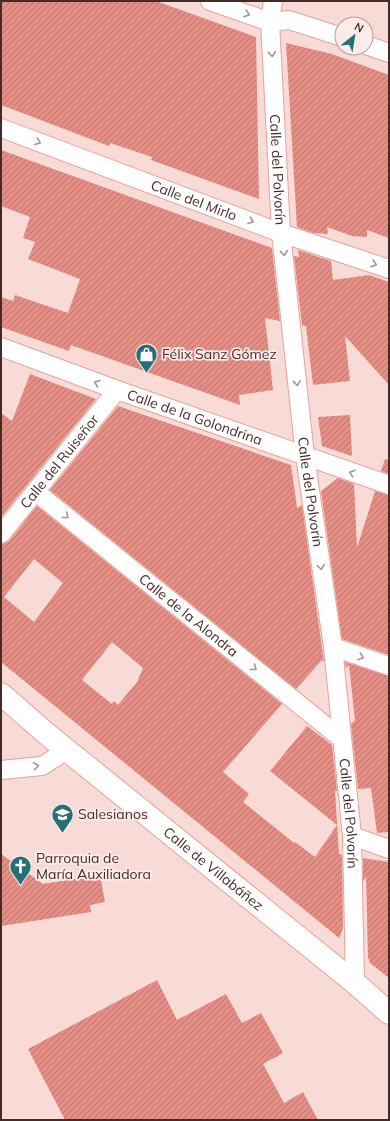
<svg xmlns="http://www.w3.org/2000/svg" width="390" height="1121" viewBox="0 0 390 1121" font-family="Mulish,sans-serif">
<defs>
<pattern id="building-hatch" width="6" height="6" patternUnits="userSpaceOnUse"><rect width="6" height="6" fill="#e38f86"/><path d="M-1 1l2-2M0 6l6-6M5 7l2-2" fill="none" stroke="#ba756e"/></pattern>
</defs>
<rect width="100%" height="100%" fill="#f8dbd7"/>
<g fill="url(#building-hatch)" fill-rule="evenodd">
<polygon points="1,1 156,1 256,37 259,199 151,160 152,157 110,143 109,146 1,105"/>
<polygon points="286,43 332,54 389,75 389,238 367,230 367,237 352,236 327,227 328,234 313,233 297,227"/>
<polygon points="1,150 272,248 280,321 265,318 273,390 239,395 240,405 71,345 69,351 1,327 1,297 13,301 15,295 68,313 80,279 28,259 35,242 23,238 30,217 1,206"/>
<polygon points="298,250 331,261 333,280 369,275 389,282 389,385 345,336 350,381 313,385 306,326 302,325 294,256 299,257"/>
<polygon points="30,374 96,399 1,517 1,413 12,421"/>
<polygon points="118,406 291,465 297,508 302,505 324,662 322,660 296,689 50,490"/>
<polygon points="350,415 352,456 322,446 318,417"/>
<polygon points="385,459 389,460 389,474 381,471"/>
<polygon points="338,478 354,484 357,548 375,491 389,495 389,655 342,639 321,491"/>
<path d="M37,506L282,704L223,772L249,794L243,802L294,843L295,842L315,857L337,825L270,771L307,726L332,745L337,791H335L339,854L342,855L343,928L339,938L1,662V544L9,541ZM34,559L63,583L34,622L4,597ZM112,642L143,668L137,682L118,705L114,701L112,704L82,680Z"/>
<polygon points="345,662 389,676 389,832 377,833 371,788 358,789 351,724 355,720 349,665 346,668"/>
<polygon points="1,854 43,884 100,875 105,902 90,905 91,912 1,926"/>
<polygon points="363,858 389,862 389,978 370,963 368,957 366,876 363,882"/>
<polygon points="157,980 177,1020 226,994 242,1023 261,1013 283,1053 263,1064 284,1103 303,1092 318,1120 65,1120 28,1049"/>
</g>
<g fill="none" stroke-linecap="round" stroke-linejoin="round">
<defs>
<g id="minor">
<polyline points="210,1 270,22 289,20 342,37"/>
<path id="s1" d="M273,1L270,22L281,233L305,456L333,647L352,836L355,983"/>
<polyline points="366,45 389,53"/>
<path id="s2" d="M1,128L281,233L389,269"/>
<path id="s3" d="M1,347L117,390L389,485"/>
<path id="s4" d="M36,492L342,739"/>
<path id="s5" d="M1,534L117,390"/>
<polyline points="333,647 389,666"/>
<polyline points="1,770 42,766 67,750"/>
<polyline points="352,836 389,849"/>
</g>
<g id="primary">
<path id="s6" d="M1,694L48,735L355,983L389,1013"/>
</g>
</defs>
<use href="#minor" stroke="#e6a29b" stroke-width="20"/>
<use href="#primary" stroke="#e6a29b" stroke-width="24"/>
<use href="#minor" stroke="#fff" stroke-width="18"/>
<use href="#primary" stroke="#fff" stroke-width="22"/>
</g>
<defs><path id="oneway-chevron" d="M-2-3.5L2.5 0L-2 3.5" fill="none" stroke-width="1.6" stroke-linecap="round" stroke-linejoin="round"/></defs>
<g stroke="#a29494">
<use href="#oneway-chevron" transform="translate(247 14) rotate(19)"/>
<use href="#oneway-chevron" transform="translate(272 54) rotate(87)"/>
<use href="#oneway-chevron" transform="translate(38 142) rotate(20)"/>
<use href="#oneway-chevron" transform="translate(251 221) rotate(20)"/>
<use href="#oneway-chevron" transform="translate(284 253) rotate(84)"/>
<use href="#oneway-chevron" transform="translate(374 264) rotate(19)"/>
<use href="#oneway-chevron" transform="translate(97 383) rotate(-160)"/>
<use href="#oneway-chevron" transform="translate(297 383) rotate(84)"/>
<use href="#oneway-chevron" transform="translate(352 473) rotate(-161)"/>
<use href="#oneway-chevron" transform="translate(66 516) rotate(39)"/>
<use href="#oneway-chevron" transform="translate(321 567) rotate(82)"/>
<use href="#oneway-chevron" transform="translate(361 657) rotate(19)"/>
<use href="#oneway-chevron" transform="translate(254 668) rotate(39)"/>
<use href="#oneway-chevron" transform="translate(36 766) rotate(-8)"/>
</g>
<defs>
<symbol id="shop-pin" viewBox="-11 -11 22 30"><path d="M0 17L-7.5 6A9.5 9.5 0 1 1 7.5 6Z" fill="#256f77" stroke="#fbecea"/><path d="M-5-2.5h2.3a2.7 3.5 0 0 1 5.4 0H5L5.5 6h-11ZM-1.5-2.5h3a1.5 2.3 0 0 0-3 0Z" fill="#fff"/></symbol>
<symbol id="school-pin" viewBox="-11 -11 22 30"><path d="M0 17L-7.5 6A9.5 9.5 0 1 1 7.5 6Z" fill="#256f77" stroke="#fbecea"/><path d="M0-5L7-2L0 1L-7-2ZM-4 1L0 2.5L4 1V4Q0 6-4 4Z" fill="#fff"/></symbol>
<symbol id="church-pin" viewBox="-11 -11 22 30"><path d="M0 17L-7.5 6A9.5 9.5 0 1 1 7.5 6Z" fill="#256f77" stroke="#fbecea"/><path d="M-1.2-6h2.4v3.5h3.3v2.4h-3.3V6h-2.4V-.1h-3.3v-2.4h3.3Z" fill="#fff"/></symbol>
</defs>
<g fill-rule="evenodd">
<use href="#shop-pin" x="134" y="342" width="25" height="34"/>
<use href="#school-pin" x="50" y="802" width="25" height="34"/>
<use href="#church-pin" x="8" y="854" width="25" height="34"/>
</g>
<g text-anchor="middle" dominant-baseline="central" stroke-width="3.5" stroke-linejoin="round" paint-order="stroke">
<g font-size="14" fill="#452a28" stroke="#fbecea">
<text stroke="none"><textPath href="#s1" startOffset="169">Calle del Polvorín</textPath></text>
<text stroke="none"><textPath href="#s2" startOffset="206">Calle del Mirlo</textPath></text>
<text stroke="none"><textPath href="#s3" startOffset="206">Calle de la Golondrina</textPath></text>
<text stroke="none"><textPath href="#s5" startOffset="93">Calle del Ruiseñor</textPath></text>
<text stroke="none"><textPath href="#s1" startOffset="493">Calle del Polvorín</textPath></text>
<text stroke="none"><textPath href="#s4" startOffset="196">Calle de la Alondra</textPath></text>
<text stroke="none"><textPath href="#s1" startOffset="817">Calle del Polvorín</textPath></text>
<text stroke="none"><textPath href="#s6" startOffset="275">Calle de Villabáñez</textPath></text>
</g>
<g font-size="14" fill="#452a28" stroke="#fbecea" text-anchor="start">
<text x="162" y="354">Félix Sanz Gómez</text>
<text x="78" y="814">Salesianos</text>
<text x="36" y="858">Parroquia de<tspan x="36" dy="16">María Auxiliadora</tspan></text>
</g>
</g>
<rect width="390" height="1121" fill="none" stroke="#452a28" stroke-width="4"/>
<g transform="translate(354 36) rotate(30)"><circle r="19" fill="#fbecea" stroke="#b29e9c"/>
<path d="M0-3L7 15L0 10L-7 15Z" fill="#256f77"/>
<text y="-6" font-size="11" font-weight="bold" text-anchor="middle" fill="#452a28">N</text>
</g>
</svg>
